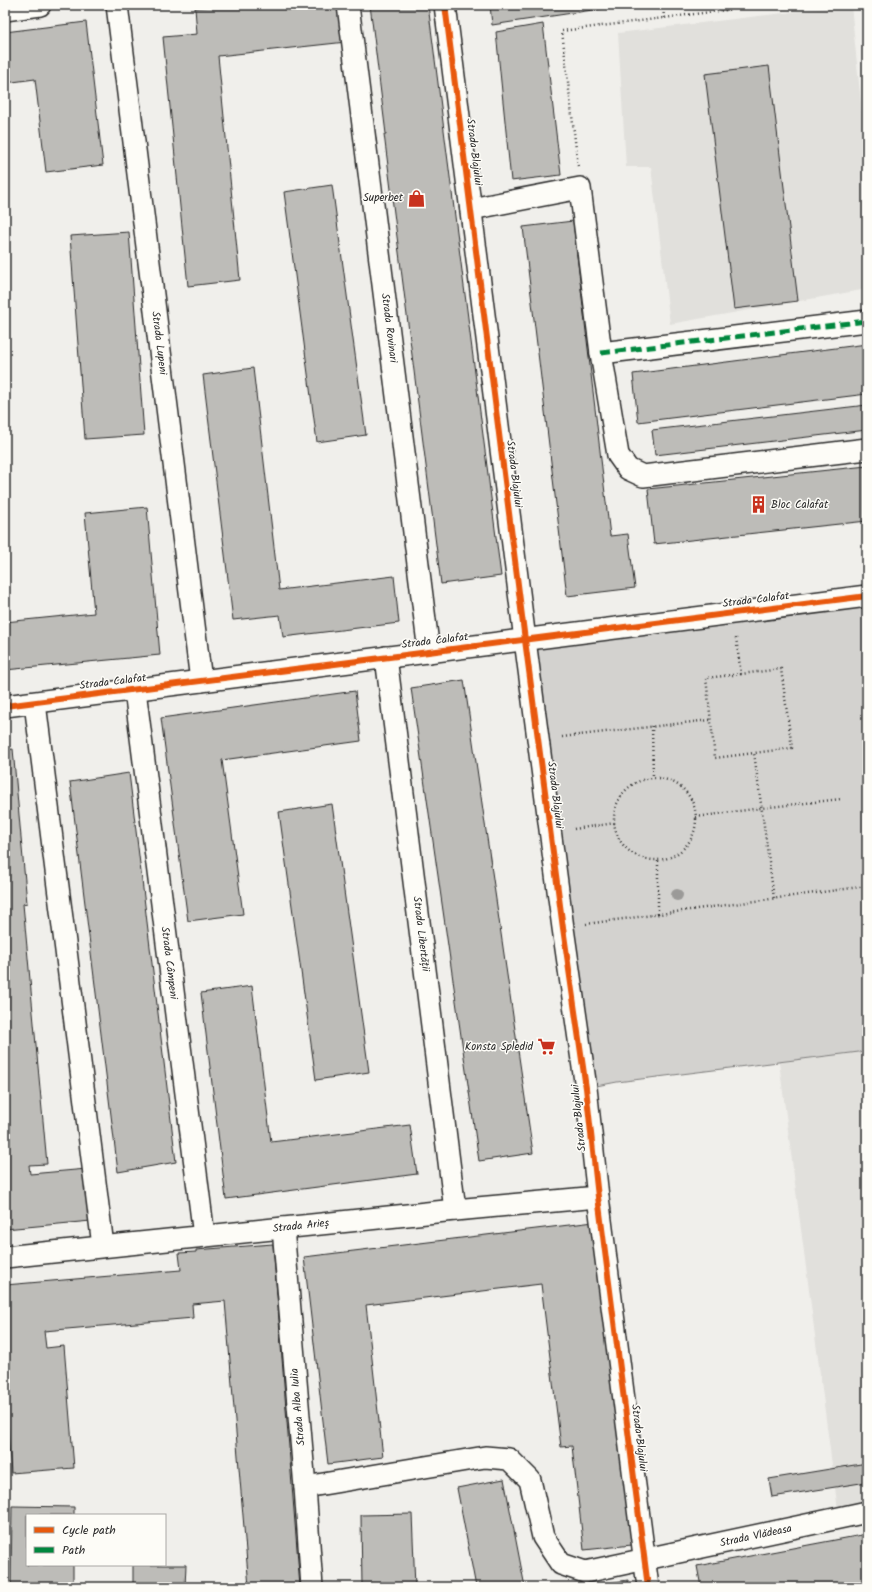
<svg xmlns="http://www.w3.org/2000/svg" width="872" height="1592" viewBox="0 0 872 1592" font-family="Kalam,sans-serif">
<rect width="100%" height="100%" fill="#f0efeb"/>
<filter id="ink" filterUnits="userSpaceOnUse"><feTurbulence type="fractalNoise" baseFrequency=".025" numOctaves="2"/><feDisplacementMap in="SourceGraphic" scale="8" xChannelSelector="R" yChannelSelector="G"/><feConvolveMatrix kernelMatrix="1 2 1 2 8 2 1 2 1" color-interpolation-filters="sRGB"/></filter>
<g filter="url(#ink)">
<g fill="#e1e0dc">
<polygon points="851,5 867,162 867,289 670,324 651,167 626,167 618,33"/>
<polygon points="867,1051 867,1512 839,1518 779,1062"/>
</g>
<polygon fill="#d3d2cf" stroke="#7f7e7d" points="867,597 867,1051 617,1082 586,1088 525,640"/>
<g fill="#bdbcb8" stroke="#2b2b2b">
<polygon points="220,5 342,5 346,42 218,56 240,280 188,286 163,37 197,34 195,8"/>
<polygon points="370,5 428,5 501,576 441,584 384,134 386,134"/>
<polygon points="490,5 626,5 492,25"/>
<polygon points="86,22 103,165 46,172 35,79 5,83 5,32"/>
<polygon points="543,24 561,175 511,181 496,32"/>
<polygon points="769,66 798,301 734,309 705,74"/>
<polygon points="332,185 366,435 317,442 284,192"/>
<polygon points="573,221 610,536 628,534 635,588 567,596 523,227"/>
<polygon points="129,232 144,435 85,439 70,236"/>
<polygon points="867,344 867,394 638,422 633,374"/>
<polygon points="253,368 279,590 394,576 399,623 283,637 280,615 233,620 203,375"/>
<polygon points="867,405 867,430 655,455 652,430"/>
<polygon points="867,466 867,521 654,544 648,489"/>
<polygon points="147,507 160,655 5,670 5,622 94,613 85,513"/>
<polygon points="464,680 533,1153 479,1161 411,688"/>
<polygon points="355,691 361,741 222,760 243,914 188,921 161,718"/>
<polygon points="13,749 27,903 23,904 47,1164 29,1165 30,1174 87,1169 91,1221 5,1229 5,750"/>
<polygon points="129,773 176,1162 118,1172 70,782"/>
<polygon points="332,804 369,1072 316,1080 279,812"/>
<polygon points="252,986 271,1142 410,1125 417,1174 226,1199 201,993"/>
<polygon points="594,1222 632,1545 584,1550 572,1446 561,1447 541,1284 366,1305 383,1457 328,1464 304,1257"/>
<polygon points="273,1244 300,1587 249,1587 225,1301 192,1304 193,1318 44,1331 46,1348 64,1346 74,1468 11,1473 5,1392 5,1285 181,1270 179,1253 196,1252 196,1250"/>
<polygon points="867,1463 867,1482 772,1497 769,1479"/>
<polygon points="504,1479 525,1587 476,1587 457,1488"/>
<polygon points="12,1506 74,1507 74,1515 27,1515 27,1565 73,1565 73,1587 11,1587"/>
<polygon points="412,1514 415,1587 362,1587 361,1515"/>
<polygon points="867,1534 867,1587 701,1587 697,1566"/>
<polygon points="133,1565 186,1565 185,1587 133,1587"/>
<polygon points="628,1580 629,1587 609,1587 608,1583"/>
</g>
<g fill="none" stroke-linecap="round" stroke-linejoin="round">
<defs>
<g id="street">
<polyline points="117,5 201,681"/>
<polyline points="348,5 429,652"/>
<polyline points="445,5 525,640 563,928 586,1088 598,1197 648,1587"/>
<polyline points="5,10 40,5"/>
<polyline points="471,209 580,188 601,353 618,455 628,469 643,476 867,449"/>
<polyline points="601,353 867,321"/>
<polyline points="386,657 455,1210"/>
<polyline points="135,690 204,1236"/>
<polyline points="35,703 103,1246"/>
<polyline points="5,706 867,596"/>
<polyline points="283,1228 305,1487 312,1587"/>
<polyline points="5,1257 455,1210 598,1197"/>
<polyline points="305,1487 485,1457 509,1459 530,1480 543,1537 561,1564 585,1572 867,1512"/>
</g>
</defs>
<use href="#street" stroke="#2b2b2b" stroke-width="24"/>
<g stroke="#2b2b2b" stroke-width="2.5" stroke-dasharray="1 3" stroke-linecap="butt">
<polyline points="663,5 664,18"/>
<polyline points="578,166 562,31 765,5"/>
<polyline points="736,638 741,674 781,669 792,748 754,753 774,898"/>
<polyline points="741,674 706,678 715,758 754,753"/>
<polyline points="652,726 653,778"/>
<polyline points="562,737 710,720"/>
<circle cx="655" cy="819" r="41"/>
<polyline points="696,817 761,808 841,799"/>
<polyline points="574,829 615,823"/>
<polyline points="658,914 658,860"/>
<polyline points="586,924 867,886"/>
</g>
<use href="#street" stroke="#fdfcf7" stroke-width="21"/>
<polyline stroke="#00873e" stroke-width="5" stroke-dasharray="10 5" stroke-linecap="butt" points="601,353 867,321"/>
<defs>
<g id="cycleway">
<polyline points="445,5 525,640 563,928 586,1088 598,1197 648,1587"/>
<polyline points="5,706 867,596"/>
</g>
</defs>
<use href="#cycleway" stroke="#fdfcf7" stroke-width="8"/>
<use href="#cycleway" stroke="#e8590c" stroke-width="6"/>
</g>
<circle fill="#9b9a98" cx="677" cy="895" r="6"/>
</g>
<defs>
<symbol id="shop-bare" viewBox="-9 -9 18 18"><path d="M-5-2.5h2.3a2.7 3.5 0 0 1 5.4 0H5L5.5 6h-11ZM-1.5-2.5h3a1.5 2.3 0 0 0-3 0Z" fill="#c8321e" stroke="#fdfcf7" stroke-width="2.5" paint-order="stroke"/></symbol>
<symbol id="building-bare" viewBox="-9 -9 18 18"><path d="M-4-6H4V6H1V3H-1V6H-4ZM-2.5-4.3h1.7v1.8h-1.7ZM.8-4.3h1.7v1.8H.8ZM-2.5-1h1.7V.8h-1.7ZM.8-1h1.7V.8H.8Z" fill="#c8321e" stroke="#fdfcf7" stroke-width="2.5" paint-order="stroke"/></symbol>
<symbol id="supermarket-bare" viewBox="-9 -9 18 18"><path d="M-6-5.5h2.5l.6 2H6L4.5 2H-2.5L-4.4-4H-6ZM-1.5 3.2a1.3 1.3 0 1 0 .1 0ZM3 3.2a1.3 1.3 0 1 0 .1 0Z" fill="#c8321e" stroke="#fdfcf7" stroke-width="2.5" paint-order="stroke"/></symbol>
</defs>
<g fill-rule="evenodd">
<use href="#shop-bare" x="404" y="186" width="25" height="25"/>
<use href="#building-bare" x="746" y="492" width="25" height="25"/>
<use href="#supermarket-bare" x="534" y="1034" width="25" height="25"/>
</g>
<g text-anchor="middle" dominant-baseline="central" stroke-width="3" stroke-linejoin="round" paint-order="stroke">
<g font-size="11" fill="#2b2b2b" stroke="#fdfcf7">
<text transform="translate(474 152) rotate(83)">Strada Blajului</text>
<text transform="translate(389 328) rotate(83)">Strada Rovinari</text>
<text transform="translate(159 343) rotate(83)">Strada Lupeni</text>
<text transform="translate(514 474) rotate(83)">Strada Blajului</text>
<text transform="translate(756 600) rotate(-7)">Strada Calafat</text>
<text transform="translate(435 641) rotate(-7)">Strada Calafat</text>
<text transform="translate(113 682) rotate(-7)">Strada Calafat</text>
<text transform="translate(555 795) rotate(83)">Strada Blajului</text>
<text transform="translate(421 934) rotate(83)">Strada Libertății</text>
<text transform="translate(169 963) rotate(83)">Strada Câmpeni</text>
<text transform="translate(579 1118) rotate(-96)">Strada Blajului</text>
<text transform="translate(301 1226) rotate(-6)">Strada Arieș</text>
<text transform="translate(298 1407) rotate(-95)">Strada Alba Iulia</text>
<text transform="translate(639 1438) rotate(83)">Strada Blajului</text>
<text transform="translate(756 1536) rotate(-12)">Strada Vlădeasa</text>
</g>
<g font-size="11" fill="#2b2b2b" stroke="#fdfcf7" text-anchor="end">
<text x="403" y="198">Superbet</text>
<text x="771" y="505" text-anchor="start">Bloc Calafat</text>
<text x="533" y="1047">Konsta Spledid</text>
</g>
</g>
<rect width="872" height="1592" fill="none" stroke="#fdfcf7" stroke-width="20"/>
<rect x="10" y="10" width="852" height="1572" fill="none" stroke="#2b2b2b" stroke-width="1.5" filter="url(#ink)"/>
<rect x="26" y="1514" width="140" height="52" fill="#fdfcf7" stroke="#a9a8a5"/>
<rect x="34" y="1527" width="20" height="6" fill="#e8590c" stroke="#a9a8a5"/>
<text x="62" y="1534" font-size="12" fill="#2b2b2b">Cycle path</text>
<rect x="34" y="1547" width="20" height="6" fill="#00873e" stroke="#a9a8a5"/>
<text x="62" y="1554" font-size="12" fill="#2b2b2b">Path</text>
</svg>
